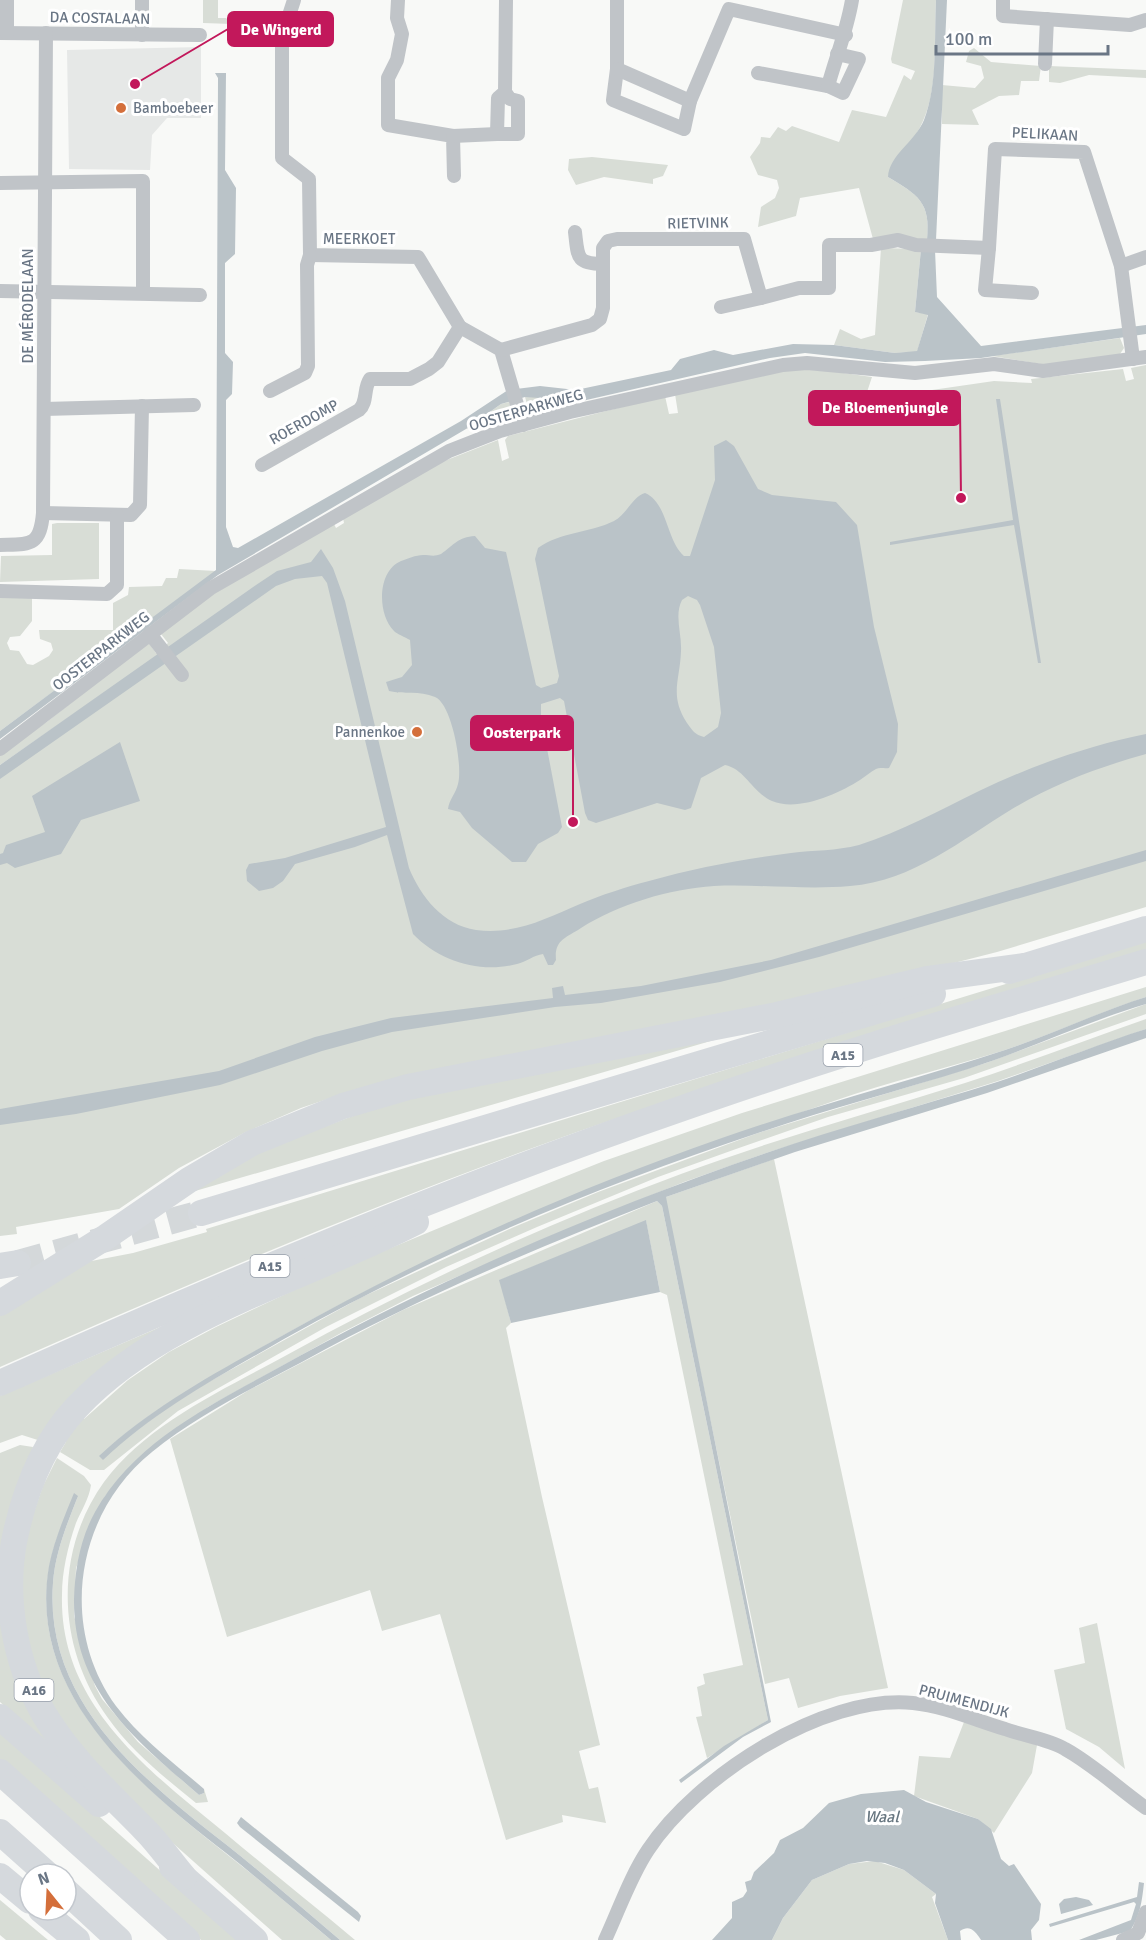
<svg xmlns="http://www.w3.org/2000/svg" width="1146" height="1940" viewBox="0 0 1146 1940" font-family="Signika,sans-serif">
<rect width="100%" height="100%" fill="#f8f9f7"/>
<polygon fill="#e6e8e7" points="201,47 201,118 167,118 152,135 150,170 69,169 67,50"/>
<g fill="#d8ddd6">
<polygon points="203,0 218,0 218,18 226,18 232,24 203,23"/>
<path d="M903,0H936C934,38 939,86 923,121C914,141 899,159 888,177C918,195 931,202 927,240L889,236L873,239L859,188L800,198L796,216L758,227L761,207L775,198L779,188L777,180L758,175L750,157L760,143L761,137L770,138L778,127L786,131L792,126L839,142L852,110L886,117L904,75L911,80L915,71L892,63L891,59Z"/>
<polygon points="974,48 991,62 1041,66 1039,81 1021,81 1019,95 999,96 972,110 979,125 942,124 942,85 975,88 984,78 981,66 966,62 969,51"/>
<polygon points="1049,66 1146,70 1146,78 1089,75 1060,83 1049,82"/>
<polygon points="592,157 668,165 663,176 653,179 653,184 604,177 576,185 568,170 569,159"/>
<polygon points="881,248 921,249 915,312 928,314 917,352 895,353 834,345 840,329 861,339 875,335"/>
<polygon points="1120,338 1124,348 1120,354 1111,357 1047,365 992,356"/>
<polygon points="1146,365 1146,907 997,952 860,987 354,1090 301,1108 244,1133 179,1168 119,1209 16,1227 17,1234 0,1236 0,773 108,690 0,765 0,754 48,721 148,642 156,653 168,643 161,634 208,597 334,524 336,528 344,523 343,518 434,465 498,440 502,461 509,458 505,440 508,436 665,396 669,414 678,413 675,394 794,369 829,371 872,377 867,392 932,390 994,381 1032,383 1031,379 1123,369 1126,381 1134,379 1131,368"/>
<polygon points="533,396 574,401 533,412 529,411 525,397"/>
<polygon points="509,402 515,415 466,429 501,404"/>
<polygon points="57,523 99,523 99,579 0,582 1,556 52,555 52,524"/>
<polygon points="179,569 216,571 0,731 0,596 32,595 32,621 20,636 10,637 7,643 10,650 19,651 27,664 33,665 49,656 53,650 51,643 40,639 39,630 113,630 113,603 128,595 129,587 162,586 166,578 177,578"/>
<path d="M1146,941V950C936,1016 723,1078 516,1154C341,1218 170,1292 0,1367V1314L81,1263L133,1253L207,1232L206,1229Z"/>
<path d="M1146,987V997C1097,1013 1051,1035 1002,1051C947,1068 889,1082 834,1101C644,1166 457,1237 282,1336C224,1369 166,1400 115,1442L127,1437L185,1395L360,1298L514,1227L598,1192L758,1133L986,1063L1146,1004V1014L964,1078L828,1117L736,1149L658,1177L537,1227L446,1267L326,1327L178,1411L104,1470H90L60,1452L66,1442L64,1440L81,1419H84L128,1380L169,1352L216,1327L328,1274L509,1199L604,1161L742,1113Z"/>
<polygon points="821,1009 178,1196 245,1157 387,1103"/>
<path d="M1146,1019V1029L998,1081L769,1152L684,1182L553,1235L413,1296L341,1333L208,1407L149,1449L105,1496L76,1568L74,1616L95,1686L102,1699L138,1742L199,1795L204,1793V1789L208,1802L196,1803C164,1777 132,1752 108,1718C57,1649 53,1553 104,1482C147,1424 223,1390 285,1356C412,1286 545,1224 681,1174C775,1139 870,1113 965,1083C1026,1063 1086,1040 1146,1019Z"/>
<polygon points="774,1159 888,1688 840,1696 798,1708 789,1678 765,1684 665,1200 666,1197"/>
<polygon points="657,1201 662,1206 768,1720 707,1758 696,1717 702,1716 697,1687 705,1684 703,1674 743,1665 667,1295 660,1292 646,1221 500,1280 511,1323 506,1328 542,1497 600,1745 579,1751 589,1789 598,1787 606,1823 562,1815 563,1822 506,1840 440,1614 382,1631 370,1590 227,1637 170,1439 249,1390 403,1310"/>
<polygon points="179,1319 44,1442 22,1435 0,1443 0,1396"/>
<polygon points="20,1445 33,1447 4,1601 78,1773 0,1702 0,1453"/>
<path d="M57,1458L84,1476L91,1485C89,1499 81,1511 76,1523C68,1546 62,1571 62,1595C59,1704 148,1770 225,1833C268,1869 312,1904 355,1940H340C303,1909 266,1876 228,1846C144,1780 44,1703 53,1583C55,1553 67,1524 78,1496C70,1511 61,1525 56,1541C11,1680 133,1780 229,1856C264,1883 297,1912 331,1940H282L130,1805L71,1738L36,1674L22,1617V1546L43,1486Z"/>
<polygon points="1097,1623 1100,1639 1125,1769 1099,1747 1066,1729 1054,1670 1085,1663 1079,1628"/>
<polygon points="964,1722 1037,1745 1032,1773 994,1833 978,1819 914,1796 919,1756 950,1758"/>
<polygon points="0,1728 238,1940 201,1940 0,1760"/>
<polygon points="875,1861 904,1870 936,1894 932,1897 948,1940 772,1940 783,1918 812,1880 849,1864"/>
<polygon points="0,1900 48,1940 6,1940 0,1935"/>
</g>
<g fill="#bac3c8" fill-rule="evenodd">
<path d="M936,0H947L936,240H927C931,202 918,195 888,177C889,155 915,142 924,120C938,84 934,38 936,0Z"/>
<polygon points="215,73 226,73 225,170 236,188 235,254 225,263 225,353 233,362 232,394 226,400 226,527 233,547 238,548 461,421 508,390 540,386 576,390 671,370 680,359 714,350 733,355 793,344 834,345 895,353 917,351 928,315 915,312 921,249 935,250 937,297 981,346 1146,325 1146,334 981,358 925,361 885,362 805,353 770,358 582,401 525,397 501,404 466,429 218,575 0,739 0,731 216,570 218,78"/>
<polygon points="996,399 1000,399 1041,663 1038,663 1014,525 890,545 890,542 1013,520"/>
<path d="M726,440L734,446L758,489L772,495L836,502L857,525L874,627L898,724L897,752L889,768C884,769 880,767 876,769C870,772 866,776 860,780C838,794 798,812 772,801C752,792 745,769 725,765L701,778L691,808L685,810L657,803L596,823L588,820L585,813L564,701L560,698L541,704V717L562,827L558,833L538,844L526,862H512L472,828L460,812L448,809C449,800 456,793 458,784C463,766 452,704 435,697C419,690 404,695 389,691L386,682L402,677L412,665L410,640C405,637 397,634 394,631C377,614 377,571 401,561C407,559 416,555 423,555C430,555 434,557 441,554C454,545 458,537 475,536L485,548L506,552L536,685L541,688L557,683L559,676L535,559L538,548C560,532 590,533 614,521C627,514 633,496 645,493C668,503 666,540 684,556H690L715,480L714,446ZM688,596L697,600L700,605L714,647L721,713L718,727L704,737C695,735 692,730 687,723C669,695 680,681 681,651C682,634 674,615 682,600Z"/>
<path d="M321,549L333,568L345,601L409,868C421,897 443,925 476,930C515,935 545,919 580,904C601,895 626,887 649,881C695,868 743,859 791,853C814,850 836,851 859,845C902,831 938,811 979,791C1031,766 1090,745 1146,734V754C1099,767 1054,784 1012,809C961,840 913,881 850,886C805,890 759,884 714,886C669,889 619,904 581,928C566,938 554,940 556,960L553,965H548L543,954C534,955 526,962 517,964C480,974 439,961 413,934L387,835L355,847L295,864L283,881L273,888L259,891L247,881L246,870L249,864L285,858L386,827L327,583L322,576L295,579L276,586L0,779V765L17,753L256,585L277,571L311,562Z"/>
<polygon points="120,742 140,801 81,820 61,854 15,868 7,863 0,865 0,854 3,853 6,845 45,832 32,796"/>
<polygon points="1146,850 1146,861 819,957 720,982 601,1003 555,1007 392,1032 322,1051 220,1085 76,1114 0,1125 0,1109 219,1071 315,1037 391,1018 553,998 552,988 563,986 565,995 641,986 771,960"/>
<path d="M1146,997V1004C1085,1022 1028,1050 968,1069C898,1091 828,1109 758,1133C595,1187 434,1255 284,1339C220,1376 157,1409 103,1460L99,1456C155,1404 221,1370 287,1333C424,1256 570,1191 719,1139C813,1106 910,1081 1005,1050C1053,1034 1098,1012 1146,997Z"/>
<path d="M1146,1029V1038L987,1093L795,1152L666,1197L771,1722L743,1737L681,1783L679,1780L724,1746L768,1720L662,1206L657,1201C536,1248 416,1299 302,1362C251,1389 197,1415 152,1452C76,1513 58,1626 116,1706C140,1738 174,1763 204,1789V1793L199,1795C136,1740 73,1691 74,1599C75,1569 80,1539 95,1512C133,1443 209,1406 276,1369C432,1282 597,1211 766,1153C842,1127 920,1106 997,1082C1047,1065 1096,1045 1146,1029Z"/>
<polygon points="646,1220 660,1292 511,1323 499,1280"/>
<path d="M74,1493L78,1496C67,1524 55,1553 53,1583C44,1703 144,1780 228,1846C266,1876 303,1909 340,1940H331C296,1911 261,1881 226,1853C137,1784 27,1693 49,1566C54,1541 64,1517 74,1493Z"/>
<path d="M904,1790L926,1802L978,1819L991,1829L1001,1859L1009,1866L1014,1864L1041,1904L1039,1920L1031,1930L1032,1940H981C976,1932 970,1924 960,1931L961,1940H948L935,1903L936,1894L904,1870L885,1863L867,1861L849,1864L812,1880L783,1918L772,1940H712L732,1918V1902L743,1897L747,1891L745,1882L751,1880L754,1872L774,1853L780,1840L803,1828L829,1803L861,1794Z"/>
<polygon points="241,1817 358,1912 361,1916 359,1922 240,1827 237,1823"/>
<path d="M1139,1882L1144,1883C1142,1901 1140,1916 1130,1931L1096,1940H1079L1131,1920L1136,1904L1134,1902L1050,1927L1049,1924L1137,1897Z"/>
<polygon points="1076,1897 1089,1900 1093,1905 1061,1914 1059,1904 1064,1899"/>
</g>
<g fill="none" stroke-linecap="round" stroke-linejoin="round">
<polyline stroke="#d4d8da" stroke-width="26" stroke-dasharray="26 13" stroke-linecap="butt" points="18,1263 201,1213"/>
<g stroke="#c0c4c8" stroke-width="14">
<polyline points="294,0 282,37 282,158 309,179 310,255 418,257 460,327 501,350 523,425"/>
<polyline points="398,0 397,18 402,34 397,60 388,78 388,125 453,136 454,176"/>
<polyline points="617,0 617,69 613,100 684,129 690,101"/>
<polyline points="1003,0 1003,16 1130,25 1146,20"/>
<polyline points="0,33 200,35"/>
<polyline points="7,33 7,0"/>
<polyline points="142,35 142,0"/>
<polyline points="1045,64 1047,19"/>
<polyline points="617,69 690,101 729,9 846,35"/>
<path d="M758,73L828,86C836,57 847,30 852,0"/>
<polyline points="828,86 843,93 859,59 837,54"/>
<polyline points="505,92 498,98 497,134 518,134 518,101 510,99 505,92 506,0"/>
<polyline points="453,136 497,134"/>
<polyline points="0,183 143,181 143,293"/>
<path d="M575,232C578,257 576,264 603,264"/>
<polyline points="989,248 985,290 1032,293"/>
<polyline points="1121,266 1133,359"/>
<polyline points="0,291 200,295"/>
<polyline points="721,307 761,298"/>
<polyline points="501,350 592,325 600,319 603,308 603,248 608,241 617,239 744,239 761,298 799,288 829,288 829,245 871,245 898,240 916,245 989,248 995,149 1084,152 1121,266 1146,257"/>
<polyline points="270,391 305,373 308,366 307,265 310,255"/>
<polyline points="44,409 194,405"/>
<path d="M262,465L359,410C368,402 363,389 370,379H410L429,369L438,362L460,327"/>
<polyline points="43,513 131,515 140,505 142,406"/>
<path d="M0,545C30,544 40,547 43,513L46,33"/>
<polyline points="0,591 107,594 117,585 117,515"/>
<polyline points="150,634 182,675"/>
<polyline points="0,749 211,588 449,451 500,431 570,412 783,365 807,363 915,373 994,364 1043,371 1146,357"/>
<path d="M605,1940C619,1910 630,1877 648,1850C696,1777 823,1694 913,1703C944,1706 975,1720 1005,1729C1024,1736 1048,1739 1065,1749C1094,1765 1119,1789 1146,1808"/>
<polyline points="1123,1940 1138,1933 1146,1912"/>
</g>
<g stroke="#d5d9dd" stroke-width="26">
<polyline points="1009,971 1146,929"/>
<polyline points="201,1213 933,994"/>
<polyline points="0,1266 18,1263"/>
<polyline points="0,1303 106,1237 189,1180 252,1143 343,1106 408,1087 777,1015 928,979 1025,966"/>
<path d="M0,1383C224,1283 451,1188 683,1108C836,1054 991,1009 1146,962"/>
<polyline points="0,1717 99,1804"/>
<polyline points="0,1772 187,1940"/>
<polyline points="0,1832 47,1874"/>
<polyline points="172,1867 255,1940"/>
<polyline points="0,1876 30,1901"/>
<path d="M184,1877C171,1862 159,1844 145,1830C109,1793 71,1759 44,1714C14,1662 3,1595 15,1537C25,1490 43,1443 77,1407C161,1317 307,1278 416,1222"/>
<polyline points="66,1891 119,1940"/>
<polyline points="41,1910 77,1940"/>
</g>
</g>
<g fill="#d46f3b" stroke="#fff" stroke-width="2">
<circle cx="121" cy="108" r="6"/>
<circle cx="417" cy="732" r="6"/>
</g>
<g text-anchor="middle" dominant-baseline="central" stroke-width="6" stroke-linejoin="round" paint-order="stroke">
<g fill="#fff" stroke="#979faa" stroke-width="1.5">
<rect x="823.5" y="1044" width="39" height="22" rx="4.5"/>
<rect x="250.5" y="1255" width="39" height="22" rx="4.5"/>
<rect x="14.5" y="1679" width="39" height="22" rx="4.5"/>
</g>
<g font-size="14" font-weight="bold" fill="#6a7685">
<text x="843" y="1055">A15</text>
<text x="270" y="1266">A15</text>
<text x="34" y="1690">A16</text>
</g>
<g font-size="15" fill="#6a7685" stroke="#fff">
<text transform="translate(100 18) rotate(1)">DA COSTALAAN</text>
<text transform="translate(1045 134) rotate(3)">PELIKAAN</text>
<text transform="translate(698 223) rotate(-1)">RIETVINK</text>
<text x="359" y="239">MEERKOET</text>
<text transform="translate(28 306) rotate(-90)">DE MÉRODELAAN</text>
<text transform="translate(526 410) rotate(-16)">OOSTERPARKWEG</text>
<text transform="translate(304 422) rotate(-29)">ROERDOMP</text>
<text transform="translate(101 651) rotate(-38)">OOSTERPARKWEG</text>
<text transform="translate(964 1701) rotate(15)">PRUIMENDIJK</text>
</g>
<g font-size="15" fill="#6a7685" stroke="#fff" text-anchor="start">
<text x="133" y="108">Bamboebeer</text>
<text x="405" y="732" text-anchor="end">Pannenkoe</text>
</g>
<g font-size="16" font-style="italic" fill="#677680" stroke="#fff">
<text transform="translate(882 1817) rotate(1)">Waal</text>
</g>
</g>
<path fill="none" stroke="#c2185b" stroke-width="2" d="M135 84L228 29M961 498L960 408M573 822L573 733"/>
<g fill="#c2185b" stroke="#fff" stroke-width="2">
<circle cx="135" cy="84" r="6"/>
<circle cx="961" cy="498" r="6"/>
<circle cx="573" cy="822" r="6"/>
</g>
<g fill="#c2185b" stroke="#c2185b" stroke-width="2">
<rect x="228" y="12" width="105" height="34" rx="6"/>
<rect x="809" y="391" width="151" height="34" rx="6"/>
<rect x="471" y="716" width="102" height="34" rx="6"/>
</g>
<g font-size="16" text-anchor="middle" font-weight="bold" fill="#fff">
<text x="281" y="35">De Wingerd</text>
<text x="885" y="413">De Bloemenjungle</text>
<text x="522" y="738">Oosterpark</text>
</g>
<g transform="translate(48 1892) rotate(342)"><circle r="28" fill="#ffffff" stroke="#c3c8ce" stroke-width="1.5"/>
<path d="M0-4.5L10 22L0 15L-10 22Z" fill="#d46f3b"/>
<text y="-9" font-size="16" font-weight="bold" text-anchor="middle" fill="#6a7685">N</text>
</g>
<path d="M936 45v9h172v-9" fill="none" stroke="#6a7685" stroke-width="3"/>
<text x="945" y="45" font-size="18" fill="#6a7685" stroke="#ffffff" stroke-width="4.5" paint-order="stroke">100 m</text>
</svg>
